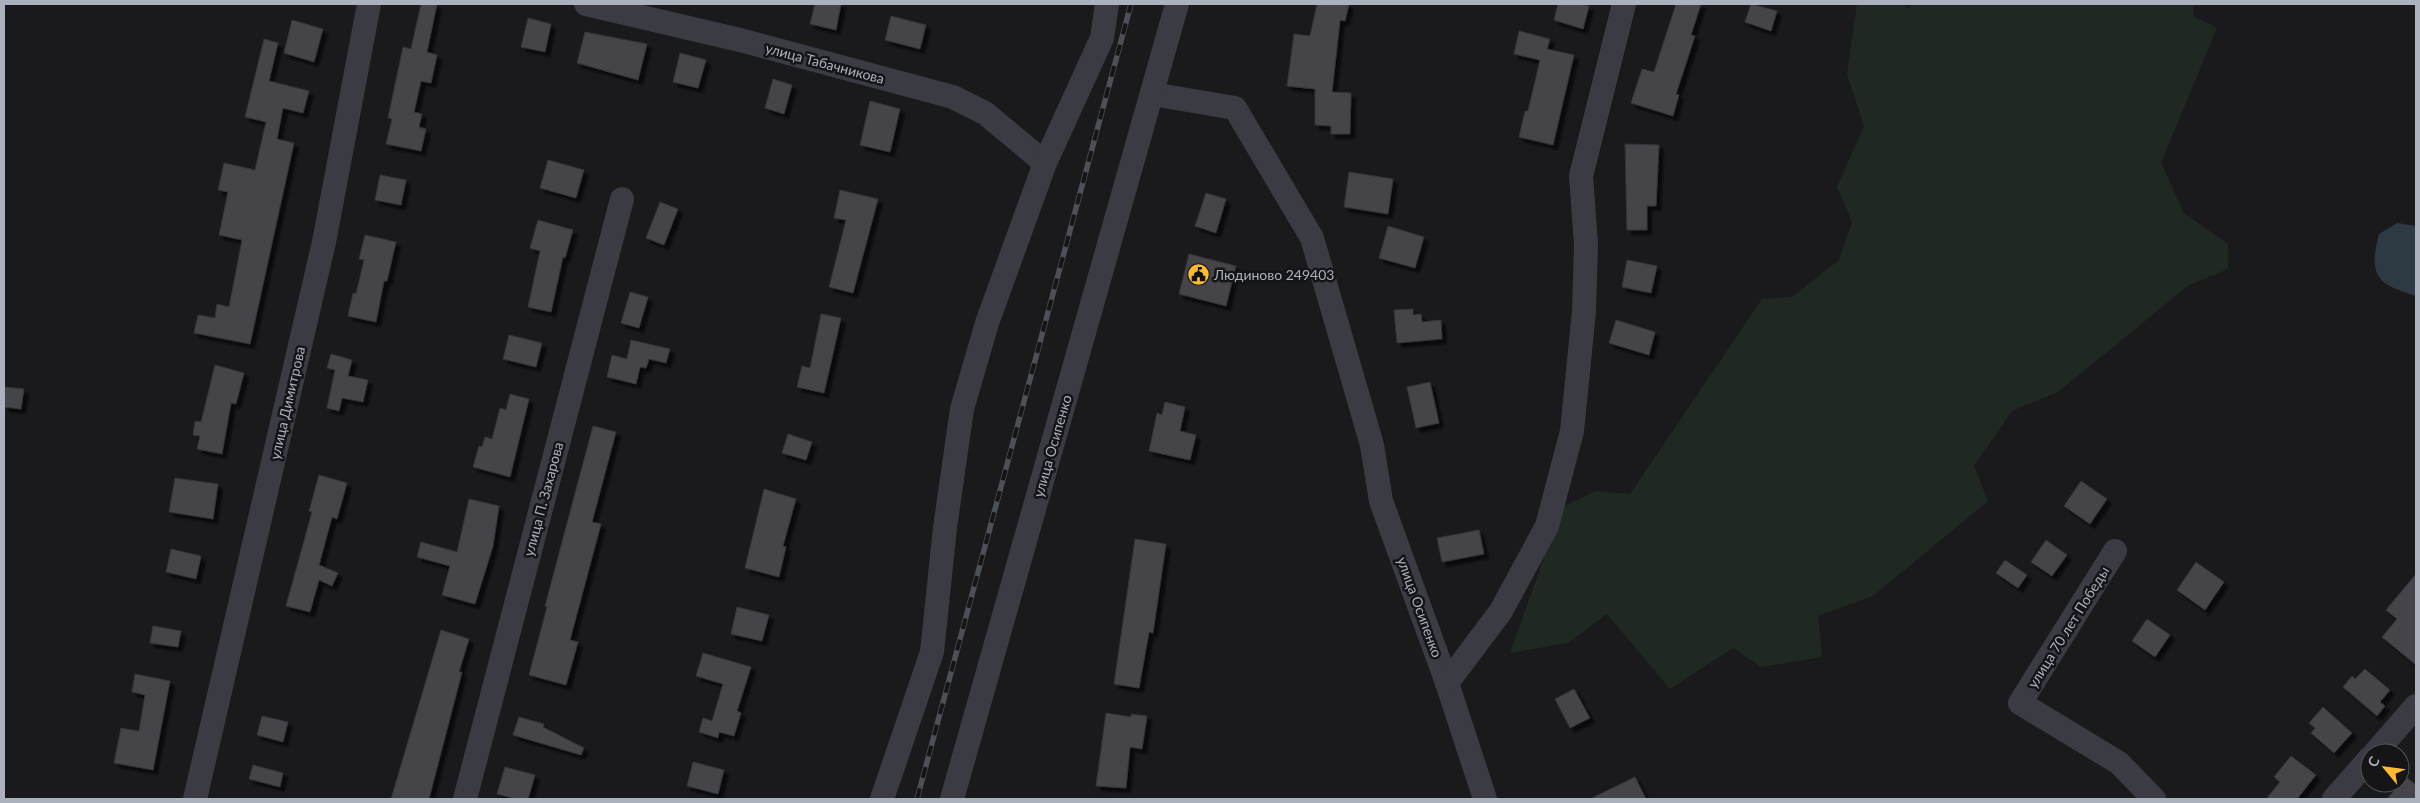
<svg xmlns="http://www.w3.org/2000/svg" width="2420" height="803" viewBox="0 0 2420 803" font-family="Lato,sans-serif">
<defs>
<filter id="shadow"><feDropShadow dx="4.5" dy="4.5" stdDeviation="1" flood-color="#0009"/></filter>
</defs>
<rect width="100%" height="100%" fill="#1a1a1d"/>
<polygon fill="#1f2921" points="1857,4 1901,4 1908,8 1914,4 2194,4 2193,16 2217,28 2161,163 2184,213 2228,244 2228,269 2189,285 2058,392 2012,411 1974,466 1988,501 1873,596 1818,616 1822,657 1761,667 1733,648 1670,689 1607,614 1568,643 1510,653 1562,507 1596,491 1630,494 1762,299 1792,297 1839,260 1852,222 1837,187 1864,126 1847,74"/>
<path fill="#2e3a43" d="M2397,223L2416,226V296C2377,284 2368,276 2379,234Z"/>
<g fill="#44454a" stroke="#343439" filter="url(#shadow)">
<polygon points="421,4 437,4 427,52 437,55 431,83 421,81 414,112 422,114 419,127 426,129 421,151 386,144 392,119 388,118 403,47 411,49"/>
<polygon points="815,4 841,4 836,30 810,24"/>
<polygon points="1317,4 1349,4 1345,21 1340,20 1332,92 1351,93 1350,134 1331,134 1331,126 1315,125 1315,89 1287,86 1294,34 1310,36"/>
<polygon points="1558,4 1580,4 1589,6 1583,29 1554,20"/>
<polygon points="1676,4 1701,4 1691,35 1695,36 1676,94 1679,95 1673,116 1631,103 1642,69 1654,72"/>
<polygon points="1751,4 1777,11 1771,31 1745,22"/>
<polygon points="891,16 926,25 920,49 885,40"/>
<polygon points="528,18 551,24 545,52 521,47"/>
<polygon points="292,20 323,29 314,62 284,53"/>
<polygon points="1519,31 1550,39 1547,49 1574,55 1553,145 1519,137 1525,111 1528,111 1540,60 1514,54"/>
<polygon points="585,32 647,44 638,80 577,63"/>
<polygon points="264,39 278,43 269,81 309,91 303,113 283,108 277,139 294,143 250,344 194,333 198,315 215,318 217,304 229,307 242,240 219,235 228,192 218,190 224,163 255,170 266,122 245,117"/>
<polygon points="680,53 706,60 698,88 673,82"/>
<polygon points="773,79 792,85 784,114 765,108"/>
<polygon points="870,101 900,109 890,152 860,145"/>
<polygon points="1625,144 1659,145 1656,206 1647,206 1647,230 1627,230"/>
<polygon points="548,160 584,170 576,198 540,188"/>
<polygon points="1349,172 1393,179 1388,214 1344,207"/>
<polygon points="380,175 406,180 401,205 375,200"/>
<polygon points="840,190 878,199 853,293 829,287 846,220 834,218"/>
<polygon points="1206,193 1226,199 1216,233 1195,226"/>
<polygon points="660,202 678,209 664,245 646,238"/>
<polygon points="538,220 573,230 565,258 563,257 551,312 528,307 540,251 530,248"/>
<polygon points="1388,226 1424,237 1415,268 1379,258"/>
<polygon points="365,235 396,242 387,281 384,281 376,322 348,316 353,293 356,294 364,260 359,259"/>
<polygon points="1189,254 1236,266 1226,306 1179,294"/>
<polygon points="1627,260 1657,266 1651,293 1622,287"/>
<polygon points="630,292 648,297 639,328 621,323"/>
<polygon points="1413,309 1413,315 1421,314 1422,322 1441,320 1442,339 1397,343 1394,310"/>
<polygon points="821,314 841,318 824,393 797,387 802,366 810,368"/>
<polygon points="1616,320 1655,332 1649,355 1609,343"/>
<polygon points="509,335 542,343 536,367 503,359"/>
<polygon points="631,340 670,349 666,363 649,359 646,368 640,367 636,384 607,377 612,355 627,359"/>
<polygon points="331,354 352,360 348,376 368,380 363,402 342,398 339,411 327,408 335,370 327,368"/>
<polygon points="215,365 244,373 236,404 231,403 222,454 197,449 200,436 193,435 195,421 201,422"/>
<polygon points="1430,382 1439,423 1416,428 1407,387"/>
<polygon points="5,387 24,389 21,409 4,407"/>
<polygon points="510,394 529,399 510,477 473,467 479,446 482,447 485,437 492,439 500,408 506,410"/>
<polygon points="1165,402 1185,407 1180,431 1196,435 1190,460 1149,451 1157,413 1162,415"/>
<polygon points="593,426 616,432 592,522 601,524 570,640 578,642 566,685 529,675 547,607 545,606"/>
<polygon points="788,434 812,442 806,460 782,453"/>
<polygon points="319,475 347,483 337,519 332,517 319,565 338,573 332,586 319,580 310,612 286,606 312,512 309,511"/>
<polygon points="175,478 218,484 213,519 169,512"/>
<polygon points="2081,481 2107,499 2090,524 2064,506"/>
<polygon points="764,489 796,499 783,546 786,547 779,577 745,568"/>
<polygon points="469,499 499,506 493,546 475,604 442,595 450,566 417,557 421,542 457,552"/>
<polygon points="1479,530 1484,554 1442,562 1437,538"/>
<polygon points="1135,539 1166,544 1153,633 1149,632 1139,688 1114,684"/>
<polygon points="2046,540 2067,555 2052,576 2031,562"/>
<polygon points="171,549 201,556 196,579 166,572"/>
<polygon points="2005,560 2027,575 2018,588 1996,573"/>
<polygon points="2196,562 2224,582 2205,610 2177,590"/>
<polygon points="2416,574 2416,665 2382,637 2397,619 2386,610"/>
<polygon points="737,607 769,615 762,641 731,634"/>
<polygon points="2147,619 2170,635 2155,657 2132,641"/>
<polygon points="153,626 181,631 178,647 150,643"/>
<polygon points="441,630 469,639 459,672 462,672 429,799 391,799"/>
<polygon points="703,653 751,667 737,711 741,713 734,736 719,732 718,738 699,732 703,718 712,721 723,684 696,676"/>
<polygon points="2365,669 2390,690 2380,702 2385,706 2377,716 2343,687 2352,676 2355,679"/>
<polygon points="135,674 170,681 153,770 114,763 121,728 139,731 145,695 132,692"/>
<polygon points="1574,689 1590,718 1570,728 1555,699"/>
<polygon points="2323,707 2352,733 2334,753 2311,733 2315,728 2309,723"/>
<polygon points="1106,713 1131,717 1131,714 1147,716 1142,749 1130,747 1126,788 1096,786"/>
<polygon points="262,716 288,722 283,742 257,735"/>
<polygon points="519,717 544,724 543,727 584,748 581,755 513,735"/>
<polygon points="2291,756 2316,775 2297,799 2266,799 2280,782 2274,777"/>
<polygon points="693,762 724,770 718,794 687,786"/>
<polygon points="253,765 283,773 280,787 249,779"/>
<polygon points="505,767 535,775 528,799 516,799 497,794"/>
<polygon points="1635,777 1646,799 1590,799"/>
<polygon points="2406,777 2416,785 2416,799 2387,799"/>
</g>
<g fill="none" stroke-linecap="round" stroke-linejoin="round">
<g stroke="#3b3c43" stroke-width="24">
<polyline points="586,4 740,40 953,97 985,113 1045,163"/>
<polyline points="1152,94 1235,108 1312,238 1372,445 1381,501 1447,683 1485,799"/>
<polyline points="2115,551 2020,703 2119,763 2154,799"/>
<polyline points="1447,683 1501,611 1547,526 1572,431 1584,311 1586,245 1581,176 1624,4"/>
<polyline points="2375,753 2416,706"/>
<polyline points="195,799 324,242 369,4"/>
<polyline points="465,799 622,199"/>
<polyline points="882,799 932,652 945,528 962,409 987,323 1045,163 1102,38 1107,4"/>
<polyline points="952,799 1177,4"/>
<polyline points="2334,799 2370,758"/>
</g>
<defs>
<polyline id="rail" points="917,799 1131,4"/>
</defs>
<use href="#rail" stroke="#4e5058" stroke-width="5.5"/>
<use href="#rail" stroke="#151518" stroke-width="4" stroke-dasharray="11" stroke-linecap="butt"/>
</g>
<defs>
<symbol id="civic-disc" viewBox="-11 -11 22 22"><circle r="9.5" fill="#ffbb30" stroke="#151518"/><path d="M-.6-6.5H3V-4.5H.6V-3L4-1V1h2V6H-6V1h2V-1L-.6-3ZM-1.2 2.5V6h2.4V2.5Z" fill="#111"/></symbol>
</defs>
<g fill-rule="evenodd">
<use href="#civic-disc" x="1186" y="262" width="25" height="25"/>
</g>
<g text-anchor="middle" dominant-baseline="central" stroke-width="5" stroke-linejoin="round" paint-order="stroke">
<g font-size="14" fill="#acb1be" stroke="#151518">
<text transform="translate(825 63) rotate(15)">улица Табачникова</text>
<text transform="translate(287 403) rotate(-77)">улица Димитрова</text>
<text transform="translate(1052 446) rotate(-74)">улица Осипенко</text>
<text transform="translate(543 499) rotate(-75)">улица П. Захарова</text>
<text transform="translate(1420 607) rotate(70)">улица Осипенко</text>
<text transform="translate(2068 627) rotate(-58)">улица 70 лет Победы</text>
</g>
<g font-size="14" fill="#acb1be" stroke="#151518" text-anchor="start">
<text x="1214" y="274">Людиново 249403</text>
</g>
</g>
<rect width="2420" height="803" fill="none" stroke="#acb1be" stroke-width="10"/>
<g transform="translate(2385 768) rotate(299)"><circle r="24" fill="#151518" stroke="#51535a"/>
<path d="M0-4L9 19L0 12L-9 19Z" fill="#ffbb30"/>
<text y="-8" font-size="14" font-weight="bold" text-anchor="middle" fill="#acb1be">С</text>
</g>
</svg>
